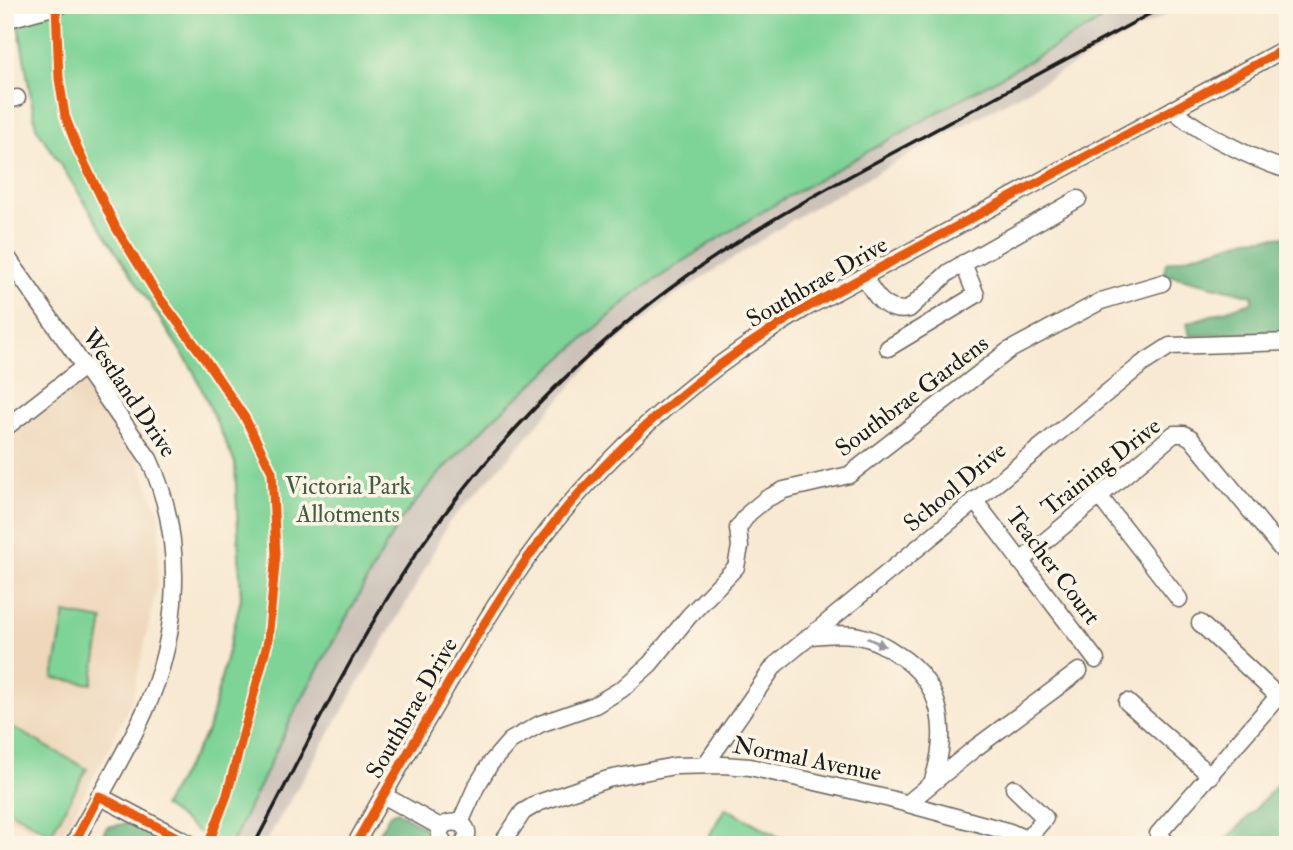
<svg xmlns="http://www.w3.org/2000/svg" width="1293" height="850" viewBox="0 0 1293 850" font-family="'IM FELL Double Pica',serif">
<rect width="100%" height="100%" fill="#fcf5e5"/>
<filter id="ink" filterUnits="userSpaceOnUse"><feTurbulence type="fractalNoise" baseFrequency=".0143" numOctaves="2"/><feDisplacementMap in="SourceGraphic" scale="14" xChannelSelector="R" yChannelSelector="G"/><feConvolveMatrix kernelMatrix="1 2 1 2 8 2 1 2 1" color-interpolation-filters="sRGB"/></filter>
<filter id="wash" filterUnits="userSpaceOnUse"><feTurbulence type="fractalNoise" baseFrequency=".00686" numOctaves="4" result="noise"/><feDisplacementMap in="SourceGraphic" scale="28" xChannelSelector="R" yChannelSelector="G"/><feGaussianBlur stdDeviation="1.57" result="paint"/><feColorMatrix in="noise" values="0 0 0 0 0 0 0 0 0 0 0 0 0 0 0 0 0 1.4 0 .05"/><feComposite in="paint" operator="in"/></filter>
<g filter="url(#wash)">
<rect width="100%" height="100%" fill="#f8e9d2"/>
<polygon fill="#eed7bb" points="78,374 135,453 160,516 157,587 132,700 102,762 57,843 5,816 5,431"/>
<polygon fill="#ccc2b9" points="1130,5 1183,5 805,212 668,300 590,364 512,454 448,523 418,582 264,845 231,845 295,711 399,522 439,474 494,418 637,292 711,243 782,200"/>
<g fill="#7ed396" stroke="#4d7859" stroke-width="2">
<polygon points="15,5 1091,5 1100,21 782,200 711,243 637,292 494,418 439,474 399,522 295,711 231,845 216,845 163,806 208,730 241,599 235,463 193,370 36,127"/>
<polygon points="65,613 103,620 92,684 53,678"/>
<polygon points="5,723 87,769 51,834 5,808"/>
<polygon points="725,808 726,808 793,845 704,845"/>
</g>
<g fill="#66b57f" stroke="#41684e" stroke-width="2">
<polygon points="1288,236 1288,335 1271,332 1190,336 1187,323 1252,302 1253,296 1164,274 1166,263 1248,239"/>
<polygon points="1288,773 1288,845 1222,845"/>
<polygon points="397,811 428,830 431,845 372,845 390,814"/>
<polygon points="129,823 168,845 97,845 107,827"/>
</g>
</g>
<g filter="url(#ink)">
<g fill="none" stroke-linecap="round" stroke-linejoin="round">
<defs>
<g id="minor">
<polyline points="5,20 60,5"/>
<polyline points="5,101 17,98"/>
<path d="M1173,109C1195,131 1257,161 1288,170"/>
<path d="M5,254L149,459C186,538 180,635 144,713C123,758 97,801 73,845"/>
<path d="M864,276C874,295 886,314 909,309L949,272L1078,199"/>
<polyline points="888,348 976,295 963,263"/>
<polyline points="5,428 85,366"/>
<polyline points="1099,496 1179,599"/>
<polyline points="974,500 1096,660"/>
<polyline points="1020,562 1174,434 1184,434 1191,438 1288,557"/>
<polyline points="1200,623 1278,696"/>
<path d="M809,636C827,635 846,632 863,637C876,640 887,647 897,654C945,684 949,734 932,783"/>
<polyline points="1127,702 1211,776"/>
<polyline points="705,765 775,665 1142,364 1170,346 1288,342"/>
<polyline points="1014,788 1045,818 1027,839"/>
<polyline points="383,795 442,828"/>
<polyline points="99,796 192,845"/>
<polyline points="908,803 974,749 1079,671"/>
<polyline points="460,823 476,787 490,764 510,741 540,724 595,705 622,689 650,664 689,616 736,567 740,547 738,528 749,513 766,499 784,490 849,475 1008,351 1101,301 1162,283"/>
<path d="M355,845C384,793 415,741 445,689C486,619 528,549 583,489C647,417 722,358 804,309L1288,47"/>
<path d="M445,845C422,815 485,815 462,845"/>
<polyline points="501,845 523,812 538,803 608,779 674,766 723,765 750,767 890,799 1010,832 1039,845"/>
<polyline points="1169,845 1158,834 1288,685"/>
</g>
</defs>
<use href="#minor" stroke="#69645c" stroke-width="19"/>
<use href="#minor" stroke="#fff" stroke-width="16"/>
<path stroke="#1c1c1c" stroke-width="3.5" d="M254,845C311,738 363,626 434,528C496,444 569,367 651,303C732,239 823,190 913,142C997,96 1082,51 1166,5"/>
<defs>
<g id="cycleway">
<polyline points="56,5 59,78 65,116 78,150 116,228 156,293 203,356 245,418 272,472 276,554 268,641 227,795 208,845"/>
<polyline points="73,845 99,796 192,845"/>
<path d="M355,845C384,793 415,741 445,689C486,619 528,549 583,489C647,417 722,358 804,309L1288,47"/>
</g>
</defs>
<use href="#cycleway" stroke="#fcf5e5" stroke-width="13"/>
<use href="#cycleway" stroke="#e8590c" stroke-width="9"/>
</g>
<defs><path id="oneway-solid" d="M-6-.8H1V-3.2L6.5 0L1 3.2V.8H-6Z" transform="scale(1.75)"/></defs>
<use fill="#999" href="#oneway-solid" transform="translate(876 642) rotate(24)"/>
</g>
<g text-anchor="middle" dominant-baseline="central" stroke-width="7" stroke-linejoin="round" paint-order="stroke">
<g font-size="24" fill="#1c1c1c" stroke="#fcf5e5">
<text transform="translate(817 282) rotate(-30)">Southbrae Drive</text>
<text transform="translate(129 393) rotate(56)">Westland Drive</text>
<text transform="translate(912 396) rotate(-37)">Southbrae Gardens</text>
<text transform="translate(1101 467) rotate(-38)">Training Drive</text>
<text transform="translate(955 487) rotate(-40)">School Drive</text>
<text transform="translate(1053 566) rotate(53)">Teacher Court</text>
<text transform="translate(412 708) rotate(-60)">Southbrae Drive</text>
<text transform="translate(807 759) rotate(11)">Normal Avenue</text>
</g>
<g font-size="24" fill="#3e5c47" stroke="#fcf5e5">
<text x="348" y="486">Victoria Park<tspan x="348" dy="28">Allotments</tspan></text>
</g>
</g>
<rect width="1293" height="850" fill="none" stroke="#fcf5e5" stroke-width="28"/>
</svg>
